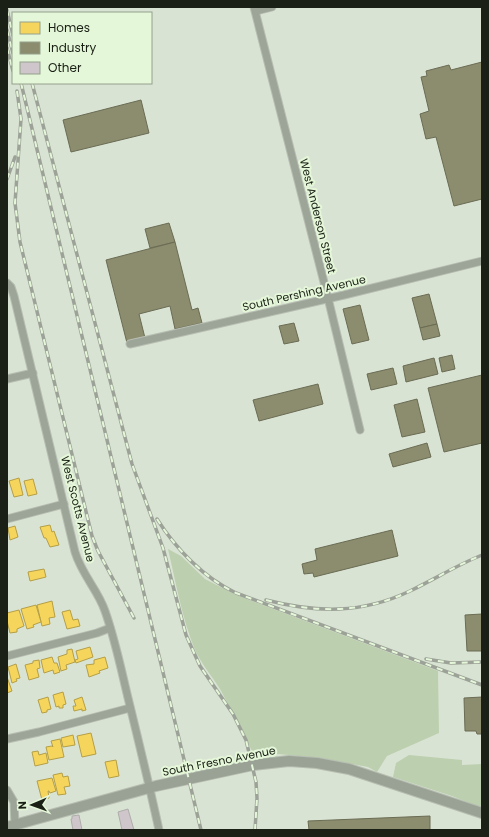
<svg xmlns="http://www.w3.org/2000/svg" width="489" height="837" viewBox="0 0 489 837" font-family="Poppins,sans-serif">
<rect width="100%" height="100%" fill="#d9e3d3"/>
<g fill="#bccfaf">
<path d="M168,549L181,556L205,579L236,595L438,671L439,733L387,756L377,772L368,767L321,758L278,754L255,757C244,735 232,711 220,689C212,676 202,665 195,650C182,618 176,583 168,549Z"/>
<polygon points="409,755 462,760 462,765 482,764 482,808 452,796 393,777 396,763"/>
</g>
<g fill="#f6d55c" stroke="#b49f47">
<polygon points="19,478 23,495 14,497 9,481"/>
<polygon points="33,479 37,494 28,496 24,481"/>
<polygon points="50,525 52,532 54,531 59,545 50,547 46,538 44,538 40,527"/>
<polygon points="15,526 18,537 10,540 8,528"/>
<polygon points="44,569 46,577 30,581 28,572"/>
<polygon points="52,601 55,617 49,618 50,624 42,626 37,605"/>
<polygon points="36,605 41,622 33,625 34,627 27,629 21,609"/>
<polygon points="19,610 24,626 17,629 17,632 10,633 7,621 7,613"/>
<polygon points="70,610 73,620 78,619 80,626 67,629 62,612"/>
<polygon points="90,647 93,657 76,663 75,660 78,659 76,651"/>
<polygon points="72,649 75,662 66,665 67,669 61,671 58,657 67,654 67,650"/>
<polygon points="52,657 54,663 57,663 60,672 54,674 53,670 44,673 41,660"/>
<polygon points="105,657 108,668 99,671 100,673 89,677 86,665 94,664 94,660"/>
<polygon points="39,660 40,668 37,669 39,677 29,680 25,665 33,663 33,661"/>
<polygon points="16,664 20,678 16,679 17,681 12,683 8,667"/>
<polygon points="7,677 12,691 7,693"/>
<polygon points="63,692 66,704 63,705 63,708 59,708 59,706 56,707 53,695"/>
<polygon points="48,697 51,709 47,710 47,712 42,713 38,700"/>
<polygon points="82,697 86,710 82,711 82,709 74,711 73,706 76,706 74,700"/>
<polygon points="91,733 96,754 82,757 77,736"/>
<polygon points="73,735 75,745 63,747 61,738"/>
<polygon points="60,739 64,757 49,760 46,747 52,746 53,747 51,741"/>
<polygon points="38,751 39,755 46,753 48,763 35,766 32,752"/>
<polygon points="116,760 119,776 109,778 105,762"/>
<polygon points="62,773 63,777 68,776 70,786 64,787 66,794 58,795 53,775"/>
<polygon points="52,778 56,791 50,793 49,791 48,791 49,798 42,800 37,781"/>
</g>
<g fill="#8c8c6e" stroke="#6a6c53">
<polygon points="482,62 482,199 454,206 436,137 426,139 420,114 429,111 421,77 427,76 426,71 449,65 451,70"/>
<polygon points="141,100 149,133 71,152 63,120"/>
<polygon points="169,223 175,242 150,248 145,229"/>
<polygon points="175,242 192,310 198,308 202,323 175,329 170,306 139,314 145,338 127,343 106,260"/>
<polygon points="429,294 437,324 420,328 412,298"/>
<polygon points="360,305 369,340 352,344 343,309"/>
<polygon points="294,323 299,341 284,344 279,326"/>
<polygon points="437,324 440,336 423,340 420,328"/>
<polygon points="452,355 455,369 442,372 439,358"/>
<polygon points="434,358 438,374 406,382 403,366"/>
<polygon points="393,368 397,384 371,390 367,374"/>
<polygon points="482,375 482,443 444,452 428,388"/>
<polygon points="318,384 323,404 259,421 253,400"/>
<polygon points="417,399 425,432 402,437 394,405"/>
<polygon points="427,443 431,457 393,467 389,454"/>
<polygon points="392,530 398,556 314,577 313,573 304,574 302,564 317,560 315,549"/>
<polygon points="482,614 482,651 467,651 465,615"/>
<polygon points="482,697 482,734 477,734 476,731 465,731 464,698"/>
<polygon points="430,816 430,830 309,830 308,821"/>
</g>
<g fill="#cec6ca" stroke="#aeadaa">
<polygon points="128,809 134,830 122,830 118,812"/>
<polygon points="79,815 82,830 73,830 71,819 72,819 72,816"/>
</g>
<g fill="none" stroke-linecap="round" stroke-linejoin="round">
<defs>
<g id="street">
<polyline points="254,7 328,298 360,430"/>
<polyline points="256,11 272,7"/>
<path d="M7,283L11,287L14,296L75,552C82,575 98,590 105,611C116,642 122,674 130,706C140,747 150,788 159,830"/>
<polyline points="130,344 344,295 482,261"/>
<polyline points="7,379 33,373"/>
<polyline points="7,519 64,504"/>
<polyline points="7,656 97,633 110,628"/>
<polyline points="7,739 39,732 130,708"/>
<polyline points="7,790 14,802 15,825"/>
</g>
<polyline id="secondary" points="7,827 156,786 253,765 289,761 317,763 349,769 482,813"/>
</defs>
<use href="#street" stroke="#b7beb2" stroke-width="9"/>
<use href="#secondary" stroke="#b7beb2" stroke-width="12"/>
<use href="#street" stroke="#9da498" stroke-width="7"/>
<use href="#secondary" stroke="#9aa295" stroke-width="10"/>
<defs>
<g id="rail">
<polyline points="7,10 13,35"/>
<polyline points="7,30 13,53"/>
<polyline points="7,48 13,71"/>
<polyline points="21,83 201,830"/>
<polyline points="32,83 132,464 163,548 186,635 200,666 233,714 246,740 256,782 257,798 255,830"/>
<polyline points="17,91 21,119 15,203 20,242 92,536 98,551 134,618"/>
<polyline points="7,179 15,157"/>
<path d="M157,519C176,549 204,578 236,593L482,685"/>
<path d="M266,600C317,613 362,614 410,591C435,579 457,565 482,555"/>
<polyline points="426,659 451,663 482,662"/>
</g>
</defs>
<use href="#rail" stroke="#9ca297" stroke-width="3.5"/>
<use href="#rail" stroke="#e5f7d9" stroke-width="2" stroke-dasharray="6" stroke-linecap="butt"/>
</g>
<g text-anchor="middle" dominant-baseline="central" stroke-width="4" stroke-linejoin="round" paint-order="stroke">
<g font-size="11" fill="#1a2015" stroke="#e5f7d9">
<text transform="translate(318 216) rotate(76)">West Anderson Street</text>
<text transform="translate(304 293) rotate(-13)">South Pershing Avenue</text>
<text transform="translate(78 509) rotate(76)">West Scotts Avenue</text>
<text transform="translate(219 761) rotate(-11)">South Fresno Avenue</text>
</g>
</g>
<rect width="489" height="837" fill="none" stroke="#1a2015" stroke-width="16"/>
<rect x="12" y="12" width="140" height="72" fill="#e5f7d9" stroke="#94a18b"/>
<rect x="20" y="22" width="20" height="12" fill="#f6d55c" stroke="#94a18b"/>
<text x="48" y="32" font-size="12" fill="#1a2015">Homes</text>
<rect x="20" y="42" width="20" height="12" fill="#8c8c6e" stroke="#94a18b"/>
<text x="48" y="52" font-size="12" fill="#1a2015">Industry</text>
<rect x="20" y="62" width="20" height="12" fill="#cec6ca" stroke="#94a18b"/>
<text x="48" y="72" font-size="12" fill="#1a2015">Other</text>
<g transform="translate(32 805) rotate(268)" stroke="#e5f7d9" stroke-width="3" paint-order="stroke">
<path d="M0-3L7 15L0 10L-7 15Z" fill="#1a2015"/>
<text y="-6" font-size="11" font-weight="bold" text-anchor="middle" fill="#1a2015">N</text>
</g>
</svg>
